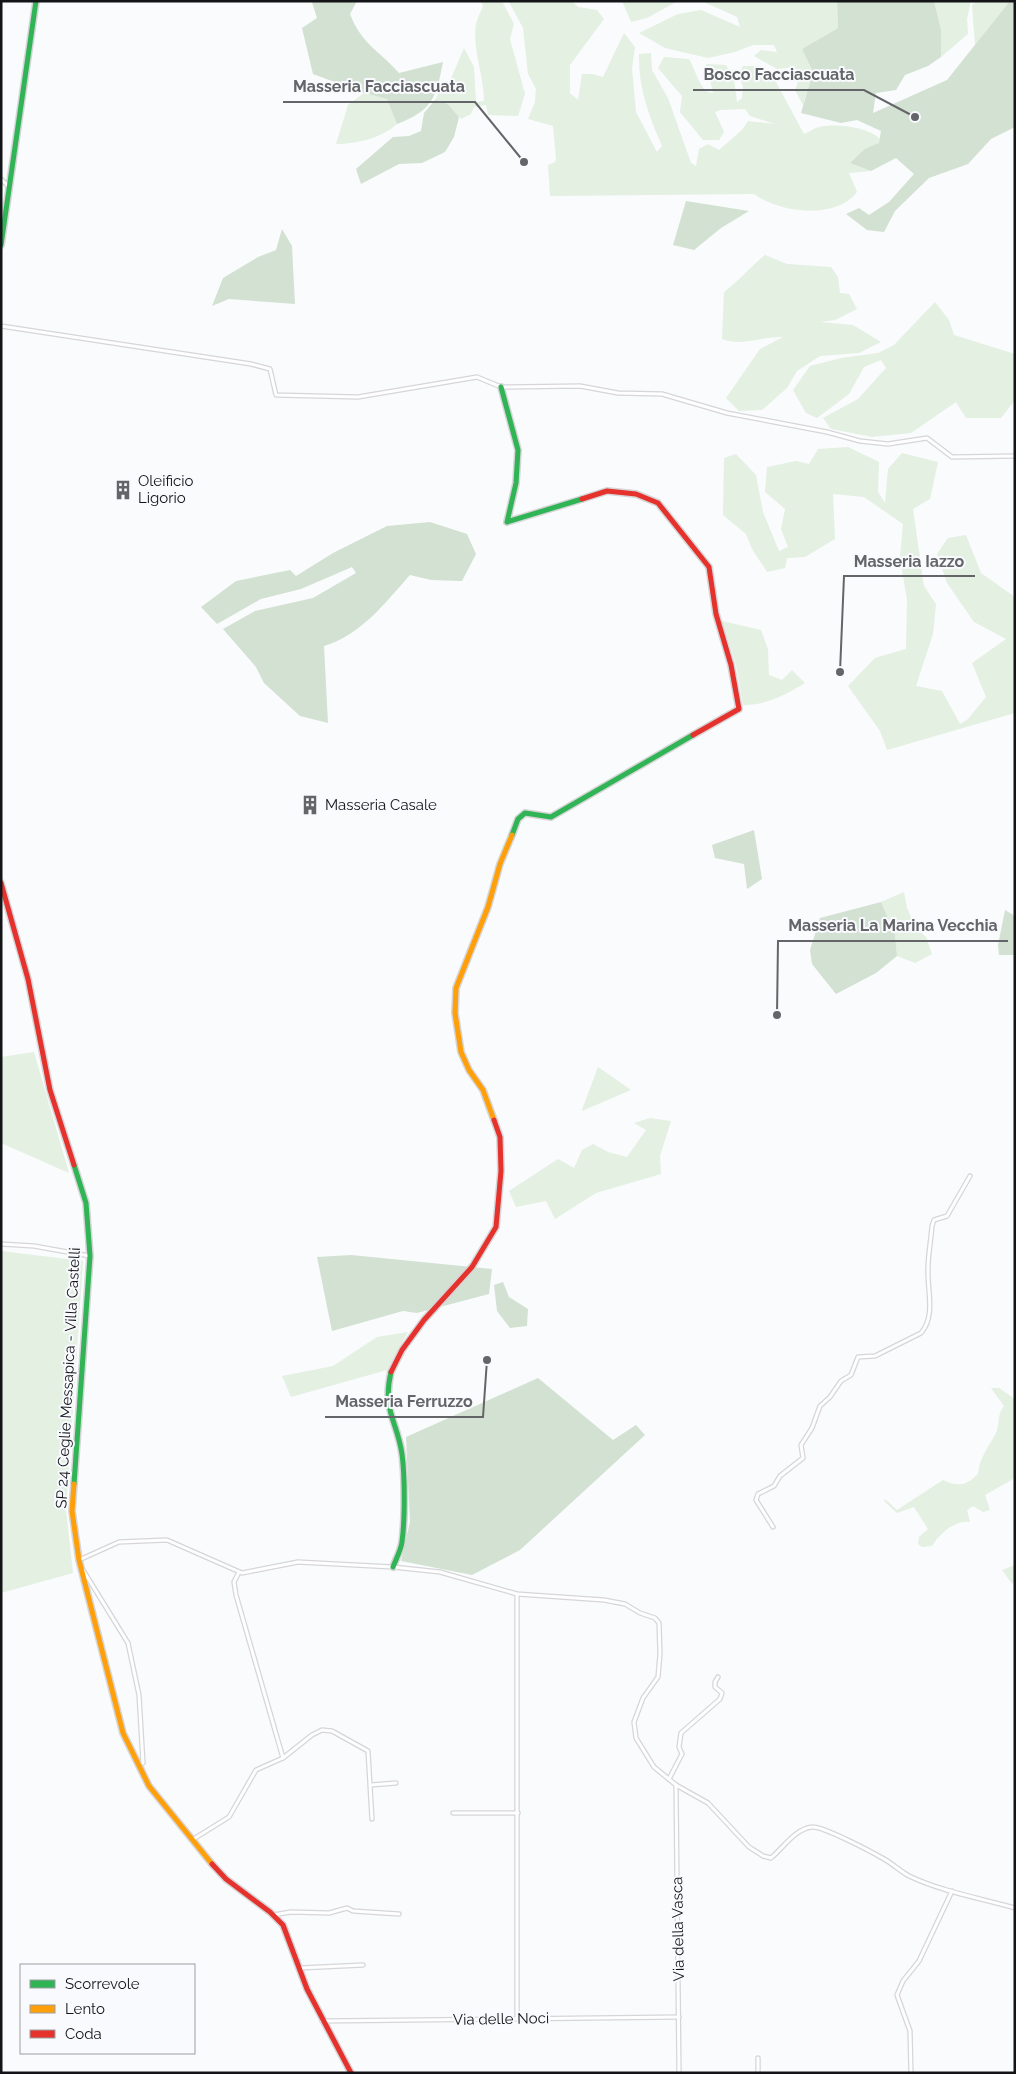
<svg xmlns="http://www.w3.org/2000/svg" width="1016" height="2074" viewBox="0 0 1016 2074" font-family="Raleway,sans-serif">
<rect width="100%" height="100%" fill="#fafbfd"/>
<g fill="#e3f0e2">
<path d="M481,1H502L514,24L510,39L525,94L518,116L488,115L486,105L474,107L471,114L461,119L448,104L435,100L441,88L450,81L464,48L474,67L476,102L484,101C484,76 472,49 476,24C477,18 481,12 483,6Z"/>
<path d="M572,1L578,7L597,10L604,19L570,65V93L578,100L582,74H593L603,77L624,33L635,47L632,68L636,112L657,152L662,146C649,116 638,87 639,54L651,53L652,70L668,98L691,163L696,166L699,149L708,144L719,150L742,130L748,121L775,124L750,116L745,109L720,110L715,112L724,132L719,140H703L680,112L682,96L658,68L664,57L689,59C696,70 700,93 713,93L706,64L726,65L734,80L737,102L742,98L743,87L739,75L743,66H756L770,71L804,134C809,132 814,128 819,127C835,123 869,127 880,139L879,143L850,163L871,171L849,173L857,192C836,220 780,213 754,194L550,196L548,165L555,162L556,159L553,126L528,119L535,102L536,89L528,74L523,28L509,2Z"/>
<polygon points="622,1 837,1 838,28 802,49 813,72 803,105 795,90 799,79 795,67 777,69 754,56 761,50 777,52 774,45 753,45 735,52 708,58 665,48 639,33 678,14 701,10 740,27 737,17 704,2 676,2 647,18 631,22"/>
<polygon points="934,1 971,1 967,19 968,34 941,57 941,30"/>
<polygon points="976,1 1010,1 975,45 972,5"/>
<path d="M364,93L387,99L397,124C381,138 358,144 336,144L348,105Z"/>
<path d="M765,255L787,264L831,267L838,277L840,293L849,294L857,309L835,320L820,322L853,325L881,342L859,353L820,356L797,371L787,388L762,410L739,411L726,398L760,349L783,337C761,336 743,347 722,339L724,292C739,281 750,267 765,255Z"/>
<polygon points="935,302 949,320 954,335 1015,354 1015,400 1001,418 966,418 956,402 911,433 872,437 831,429 823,418 858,399 886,368 881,360 864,367 849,394 817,418 806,413 793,390 810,366 841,358 878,353 894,345"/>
<polygon points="848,447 879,462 878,492 885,503 888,469 902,453 938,462 930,499 913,509 924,586 936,604 933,634 916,686 942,691 960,724 968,719 986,697 972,663 1006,639 974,622 947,583 937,554 948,538 966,535 981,573 1015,597 1015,713 887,750 880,731 848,686 875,658 906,649 907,600 900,558 903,524 864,497 833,494 835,539 805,557 787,558 785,568 767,572 752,549 746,534 723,515 724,458 736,454 756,475 763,512 779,551 788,547 781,529 785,509 765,492 767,467 796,461 809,464 818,449"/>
<path d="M722,621L761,630L768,649L769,675L782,680L792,670L805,683C787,694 764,706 743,705L736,665Z"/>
<polygon points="904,892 907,908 916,928 926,937 932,954 915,963 897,956 895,935 881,902"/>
<polygon points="34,1052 69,1173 1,1143 1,1057"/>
<polygon points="598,1067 631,1090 582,1111 582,1110"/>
<polygon points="650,1118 671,1121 660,1156 661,1174 596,1193 555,1219 546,1201 516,1207 509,1191 558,1159 574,1168 582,1150 593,1144 608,1152 627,1157 646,1130 634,1123"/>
<polygon points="1,1251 83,1261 66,1510 73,1573 1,1593"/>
<polygon points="408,1332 387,1370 291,1397 282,1376 333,1366 377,1337"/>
<path d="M991,1388H999L1015,1399V1478L985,1495L990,1510L983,1512L973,1506L967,1510L970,1522C955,1520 940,1533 932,1546L922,1547L918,1544L919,1537L928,1529L914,1507L897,1513L884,1501L885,1499L897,1510L943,1480C958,1487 966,1486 978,1474C980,1457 987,1449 995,1435C1001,1424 996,1415 1004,1406Z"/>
<polygon points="1015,1565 1015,1580 1012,1584 1002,1570"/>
</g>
<g fill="#d2e1d1">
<path d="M357,1L350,14C362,45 379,50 399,73L443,62C436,98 433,110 397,124L387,99L364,93L313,74L302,28L317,18L312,2Z"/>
<polygon points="837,1 934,1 941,30 941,57 928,66 905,75 896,90 876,93 873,113 947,80 1010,1 1015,1 1015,127 991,139 968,164 929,178 895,211 884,232 867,230 846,214 859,208 869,215 889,202 914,174 896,158 871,171 850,163 865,149 879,143 881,131 857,120 841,123 801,113 813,72 802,49 838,28"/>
<polygon points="435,100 448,104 459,117 454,137 445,152 422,163 399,164 361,184 356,169 393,137 409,136 421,131 424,113"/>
<polygon points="686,201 749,211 721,228 694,250 673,245"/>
<polygon points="282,229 292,246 295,304 229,299 212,306 223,278 258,257 276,250"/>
<path d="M430,522L467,534L476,554L462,581L431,580L410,575C385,603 361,635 324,646L328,723L300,716L264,683L256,667L223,629L255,611L313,598L356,573L352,567L301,589L261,599L217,624L201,607L236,581L290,570L296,576L333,553L387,526Z"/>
<polygon points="754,830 762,879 747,889 744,864 715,858 712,845"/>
<polygon points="881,902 895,935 897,956 876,973 836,994 812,964 810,950 820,918"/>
<polygon points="1005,910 1015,916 1015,955 999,955 998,945"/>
<polygon points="351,1255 492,1269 489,1294 417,1313 403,1311 332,1331 317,1257"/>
<polygon points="503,1282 509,1297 528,1309 527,1326 510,1328 497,1311 494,1285"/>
<polygon points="538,1378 613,1440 636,1425 645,1435 520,1550 472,1575 401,1561 410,1522 406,1437"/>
</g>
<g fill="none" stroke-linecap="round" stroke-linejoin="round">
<defs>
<g id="street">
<polyline points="1,179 9,187"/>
<polyline points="1,326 251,364 270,369 276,395 358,397 477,377 501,387 580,386 618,393 662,394 727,413 827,432 860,441 888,444 927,438 952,457 1015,456"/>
<polyline points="1,1244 34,1246 90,1256"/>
<path d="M773,1527L756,1500L758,1494L774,1486L780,1476L803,1458L801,1445L812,1428L820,1406L830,1397L841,1381L851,1375L858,1357L875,1356L921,1333C936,1316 927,1290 928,1269C928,1255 931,1240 932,1226L934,1220L947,1216L970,1176"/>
<path d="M79,1560L119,1542L167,1540L242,1573L298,1562L393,1567L440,1572L517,1594L604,1600L625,1604L640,1613L655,1618L659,1623L660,1654L658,1677L643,1698L634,1722L636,1738L654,1767L676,1785L708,1803L749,1847L763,1856L771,1858C784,1847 795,1829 812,1827C823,1826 872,1852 884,1859C893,1864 900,1871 909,1876C943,1892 980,1898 1015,1908"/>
<polyline points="83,1570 128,1643 139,1695 143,1763"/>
<polyline points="239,1572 234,1582 236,1595 283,1758"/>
<polyline points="517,1594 517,2019"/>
<polyline points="669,1779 682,1754 679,1747 681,1733 720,1699 722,1693 715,1687 715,1682 718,1677"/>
<polyline points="371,1785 396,1783"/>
<polyline points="676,1785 679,2073"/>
<polyline points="453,1813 518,1813"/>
<polyline points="192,1840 229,1817 256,1770 283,1758 312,1735 322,1730 332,1731 368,1751 372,1819"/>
<polyline points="273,1915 291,1912 329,1913 347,1908 353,1911 399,1914"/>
<polyline points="300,1968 363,1965"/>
<polyline points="322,2021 679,2017"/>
<polyline points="758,2073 758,2058"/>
<polyline points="911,2073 910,2031 897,1995 903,1981 919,1961 952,1891"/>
</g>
<g id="fast">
<polyline points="1,245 36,1"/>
<polyline points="501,387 518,450 516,483 507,522 582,499"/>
<polyline points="512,835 518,819 525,813 551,817 693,735"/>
<polyline points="74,1165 86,1203 90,1256 74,1484"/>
<path d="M391,1372C382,1411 397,1420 402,1454C405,1476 405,1520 402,1542C401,1550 396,1559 393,1567"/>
</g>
<g id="slow">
<polyline points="494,1120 483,1090 469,1070 461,1052 455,1013 456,988 488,907 500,864 512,835"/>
<polyline points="74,1484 72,1511 79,1560 123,1733 149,1786 212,1864"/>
</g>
<g id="jam">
<polyline points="582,499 607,491 636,494 658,503 709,567 716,614 731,665 739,709 693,735"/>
<polyline points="1,883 28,979 50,1090 74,1165"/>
<polyline points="391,1372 402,1350 424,1320 472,1267 496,1227 501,1171 500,1137 494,1120"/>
<polyline points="212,1864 226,1879 270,1912 283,1925 307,1989 351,2073"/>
</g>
</defs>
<use href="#street" stroke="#d6d6d9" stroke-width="5.5"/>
<use href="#fast" stroke="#d6d6d9" stroke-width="8"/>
<use href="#slow" stroke="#d6d6d9" stroke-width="8"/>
<use href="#jam" stroke="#d6d6d9" stroke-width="8"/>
<use href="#street" stroke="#fefeff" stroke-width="3"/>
<use href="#fast" stroke="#30b455" stroke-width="5"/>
<use href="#slow" stroke="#ff9f0a" stroke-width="5"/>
<use href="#jam" stroke="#e5322d" stroke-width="5"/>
</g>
<defs>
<symbol id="building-bare" viewBox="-9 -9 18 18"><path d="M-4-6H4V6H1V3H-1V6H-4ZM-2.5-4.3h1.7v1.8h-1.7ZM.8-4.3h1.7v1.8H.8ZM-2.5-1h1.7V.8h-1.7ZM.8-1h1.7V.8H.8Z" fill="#646568" stroke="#f9fafe" stroke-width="2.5" paint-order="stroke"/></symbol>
</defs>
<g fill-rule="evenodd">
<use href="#building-bare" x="109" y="476" width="28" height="28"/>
<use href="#building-bare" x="296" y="791" width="28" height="28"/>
</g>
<g text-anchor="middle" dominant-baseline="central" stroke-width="4" stroke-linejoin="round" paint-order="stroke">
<g font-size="15" fill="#131417" stroke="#f9fafe" text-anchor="start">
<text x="138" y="481">Oleificio<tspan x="138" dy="17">Ligorio</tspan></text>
<text x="325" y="805">Masseria Casale</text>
</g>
<g font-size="15" fill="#131417" stroke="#f9fafe">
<text transform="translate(68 1378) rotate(-87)">SP 24 Ceglie Messapica - Villa Castelli</text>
<text transform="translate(678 1929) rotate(-91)">Via della Vasca</text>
<text transform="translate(501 2019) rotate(-1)">Via delle Noci</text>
</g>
</g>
<path fill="none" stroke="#646568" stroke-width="2" d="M915 117L864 90H693M524 162L475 102H283M840 672L844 576H975M777 1015L778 941H1008M487 1360L483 1417H325"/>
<g fill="#646568" stroke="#f9fafe" stroke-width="2">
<circle cx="915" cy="117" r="5"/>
<circle cx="524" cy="162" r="5"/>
<circle cx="840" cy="672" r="5"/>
<circle cx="777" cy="1015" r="5"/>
<circle cx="487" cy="1360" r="5"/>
</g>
<g font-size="16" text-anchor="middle" font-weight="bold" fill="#646568" stroke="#f9fafe" stroke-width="4" stroke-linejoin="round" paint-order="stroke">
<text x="779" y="80">Bosco Facciascuata</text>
<text x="379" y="92">Masseria Facciascuata</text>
<text x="909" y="567">Masseria Iazzo</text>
<text x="893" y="931">Masseria La Marina Vecchia</text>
<text x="404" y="1407">Masseria Ferruzzo</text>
</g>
<rect width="1016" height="2074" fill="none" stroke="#131417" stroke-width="5"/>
<rect x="20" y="1964" width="175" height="90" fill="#f9fafe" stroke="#9d9ea2"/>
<rect x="30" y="1980" width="25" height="8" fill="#30b455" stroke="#9d9ea2"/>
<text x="65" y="1989" font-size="15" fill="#131417">Scorrevole</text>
<rect x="30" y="2005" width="25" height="8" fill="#ff9f0a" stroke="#9d9ea2"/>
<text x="65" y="2014" font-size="15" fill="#131417">Lento</text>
<rect x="30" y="2030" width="25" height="8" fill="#e5322d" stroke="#9d9ea2"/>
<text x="65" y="2039" font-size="15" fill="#131417">Coda</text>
</svg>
